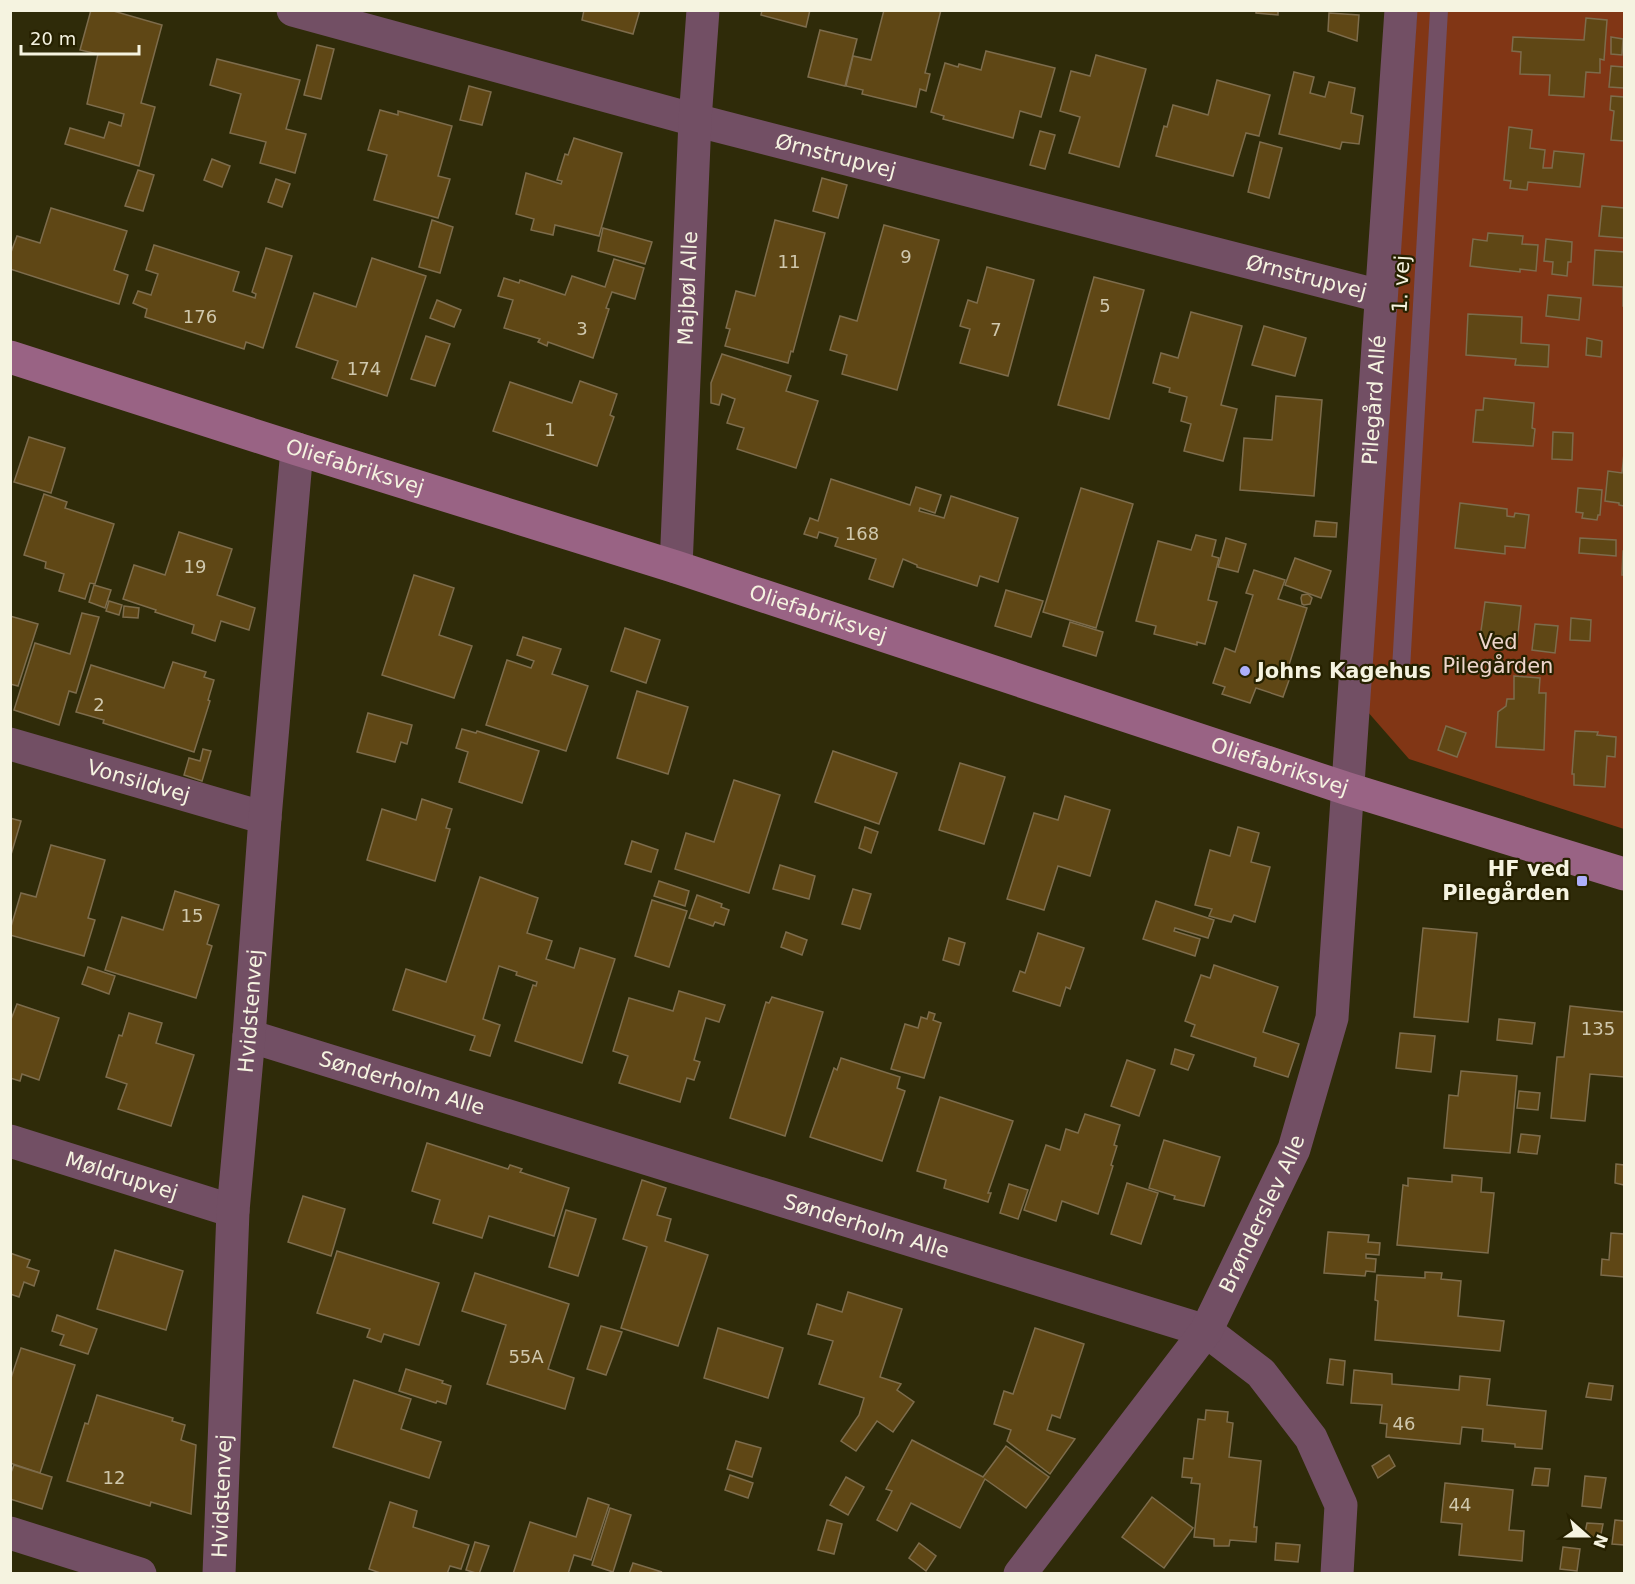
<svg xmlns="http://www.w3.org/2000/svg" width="1635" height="1584" viewBox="0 0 1635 1584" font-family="'DejaVu Sans',sans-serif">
<rect width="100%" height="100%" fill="#2f2b09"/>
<polygon fill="#813615" points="1417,11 1624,11 1624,829 1409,759 1367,711"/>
<g fill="#5f4715" stroke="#7d6c4c" stroke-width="1.5">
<polygon points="91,10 110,10 162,25 141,103 155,107 139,166 65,144 70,128 104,138 109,122 121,126 124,114 87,104 98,54 80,50"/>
<polygon points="584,10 640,10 633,34 582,20"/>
<polygon points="762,10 810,10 806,27 761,15"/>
<polygon points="884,10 941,10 925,73 930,74 926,91 920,89 916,107 862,94 863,90 846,86 853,56 871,60"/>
<polygon points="1256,10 1278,10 1278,15 1256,13"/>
<polygon points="1329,13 1359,15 1357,41 1328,31"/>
<polygon points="1586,18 1607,20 1604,60 1600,59 1600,73 1586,72 1584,97 1549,95 1550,75 1520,74 1521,52 1512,51 1513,37 1584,40"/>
<polygon points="820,30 857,39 845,86 808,77"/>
<polygon points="1611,37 1623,39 1622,55 1611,54"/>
<polygon points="317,45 334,49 321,99 304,95"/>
<polygon points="986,51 1055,68 1041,117 1020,111 1013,138 943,119 944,116 931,112 945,63 958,67 959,64 981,70"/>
<polygon points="1096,55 1146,69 1119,167 1069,153 1080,117 1060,111 1071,71 1090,76"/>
<polygon points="217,59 300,80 286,129 306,134 295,173 260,163 266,142 230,133 241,94 210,85"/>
<polygon points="1611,66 1624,67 1624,88 1609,87"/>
<polygon points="1294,72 1314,77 1310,93 1325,97 1329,82 1355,88 1351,113 1363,116 1359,144 1342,142 1340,149 1279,134"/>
<polygon points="1217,80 1270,95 1259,136 1246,133 1233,176 1156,156 1164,126 1167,127 1173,105 1208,115"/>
<polygon points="469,86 491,92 482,125 460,120"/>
<polygon points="1611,96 1624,97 1624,141 1611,140 1614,111 1610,110"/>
<polygon points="380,110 398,115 398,111 452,126 438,176 450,179 438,218 374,200 387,155 368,150"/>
<polygon points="1509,127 1532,130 1530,148 1545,150 1543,168 1552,168 1554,151 1584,154 1580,187 1528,182 1527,190 1510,188 1511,181 1504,180"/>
<polygon points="1040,131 1055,135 1045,169 1030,165"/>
<polygon points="574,138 622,153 599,236 555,225 553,235 531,230 534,219 516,214 526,173 561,184 562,181 557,180 565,154 568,155"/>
<polygon points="1260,142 1282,148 1269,198 1248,192"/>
<polygon points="212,159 230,166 222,187 204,180"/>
<polygon points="138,170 154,175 143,211 125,206"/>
<polygon points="822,178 847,185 838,218 813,211"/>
<polygon points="276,179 290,184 282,207 268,202"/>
<polygon points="1602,206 1624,208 1624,238 1599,236"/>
<polygon points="51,208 127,231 114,270 128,275 119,304 10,269 10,255 17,236 40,243"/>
<polygon points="432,220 453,227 440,273 419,267"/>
<polygon points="775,220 825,233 793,352 791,351 788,363 725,346 730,329 726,328 736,291 755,296"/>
<polygon points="884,225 939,240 897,390 842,374 847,355 830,350 840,316 857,321"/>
<polygon points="603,228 652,242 645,264 598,251"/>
<polygon points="1488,233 1523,236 1522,244 1538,245 1536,271 1520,269 1520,272 1470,266 1473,239 1487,241"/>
<polygon points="1546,239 1572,242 1571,262 1568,262 1567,276 1552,274 1553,262 1544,261"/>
<polygon points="154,245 239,272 233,291 255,298 256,294 252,292 266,248 292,256 263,348 246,342 244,349 145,317 147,309 133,303 138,291 151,295 158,274 146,270"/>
<polygon points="1595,250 1624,252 1624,306 1623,306 1623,287 1593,285"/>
<polygon points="372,258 426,276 387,396 332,378 338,361 296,347 314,293 356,307"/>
<polygon points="614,259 644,268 635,299 612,292 606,308 609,309 593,358 548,342 547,346 538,342 540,339 504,328 513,300 498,296 504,278 519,283 520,280 565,295 572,276 605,287"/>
<polygon points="987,267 1034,280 1008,376 960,363 970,329 960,326 968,300 977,303"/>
<polygon points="1094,277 1144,290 1109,419 1058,405"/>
<polygon points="1548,295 1581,298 1579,320 1546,316"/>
<polygon points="437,300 461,310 454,327 430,318"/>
<polygon points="1191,312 1242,326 1221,405 1237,409 1223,461 1184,451 1191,424 1181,421 1187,397 1169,392 1170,388 1153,383 1161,353 1178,358"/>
<polygon points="1468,314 1522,317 1521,343 1549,345 1548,367 1515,365 1516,359 1466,355"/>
<polygon points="1264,326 1306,338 1295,376 1252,365"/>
<polygon points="426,336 450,344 435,386 411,379"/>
<polygon points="1587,338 1602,341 1601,357 1586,355"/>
<polygon points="722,354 791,376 786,391 818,401 796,468 737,449 744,428 727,423 735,399 722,394 719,405 711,403 711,383"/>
<polygon points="580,381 617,394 610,415 614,417 597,466 493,431 510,382 572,403"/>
<polygon points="1276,396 1322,400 1314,496 1240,490 1244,438 1272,440"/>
<polygon points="1484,398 1534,403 1532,428 1535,429 1533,446 1473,442 1476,410 1483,410"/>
<polygon points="1553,432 1573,433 1572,460 1552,459"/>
<polygon points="29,437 65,448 51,493 14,482"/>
<polygon points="1624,453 1624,506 1619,505 1619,503 1605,501 1608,471 1622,473"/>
<polygon points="831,479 910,505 916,487 941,495 935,513 920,508 919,511 944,518 951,496 1018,518 998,582 980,576 977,586 917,567 917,565 903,559 893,587 869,579 876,559 835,546 838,538 819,532 817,538 804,534 810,518 818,521"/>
<polygon points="1081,488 1133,504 1096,628 1043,612"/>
<polygon points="1578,488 1602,490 1600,515 1598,515 1597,520 1582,518 1583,513 1576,512"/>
<polygon points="44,494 67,502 65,508 114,524 95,584 90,583 85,599 59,591 64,574 45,568 46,562 24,555"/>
<polygon points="1460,503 1507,509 1507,516 1514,517 1515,513 1529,515 1525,548 1505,546 1505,554 1455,548"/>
<polygon points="1316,521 1337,523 1336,537 1314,536"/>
<polygon points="179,532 232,549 217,595 255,608 249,630 221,621 215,641 192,633 194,625 155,612 156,610 123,599 134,565 165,575"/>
<polygon points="1196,535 1216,540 1212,556 1219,558 1208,600 1217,602 1205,644 1197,642 1197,645 1154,634 1156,626 1136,621 1158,541 1191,550"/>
<polygon points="1226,538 1246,544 1238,572 1218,567"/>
<polygon points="1580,538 1616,540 1616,556 1579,553"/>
<polygon points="1623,551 1624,551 1624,575 1622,575"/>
<polygon points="1295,558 1331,571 1321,598 1285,585"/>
<polygon points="1254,570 1285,580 1278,599 1307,608 1288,668 1293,669 1283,697 1256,688 1250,703 1222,694 1225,687 1213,683 1225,648 1235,652 1253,595 1246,593"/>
<polygon points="414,575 454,588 439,635 472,646 454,698 382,675"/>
<polygon points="94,585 111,590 105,608 89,602"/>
<polygon points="1006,590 1043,601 1031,637 995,626"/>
<polygon points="1308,594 1312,598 1310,604 1304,605 1302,604 1301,598 1302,595"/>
<polygon points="109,601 122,605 119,615 106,611"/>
<polygon points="1485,602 1521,606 1517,643 1480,638"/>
<polygon points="124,606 139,608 138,618 123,617"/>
<polygon points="82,613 99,617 76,693 69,691 59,725 14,710 35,643 70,654"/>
<polygon points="10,616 38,624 18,686 10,684"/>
<polygon points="1571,618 1591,620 1590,641 1570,640"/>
<polygon points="1070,622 1103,632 1096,656 1063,646"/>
<polygon points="1535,624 1558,626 1555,653 1532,650"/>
<polygon points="625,628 660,640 646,683 611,671"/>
<polygon points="523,637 561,649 552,674 588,686 566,751 486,725 507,660 531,668 534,661 517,655"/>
<polygon points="173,662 206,672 204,677 214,680 208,700 210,701 194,752 103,723 104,720 76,712 91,665 164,688"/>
<polygon points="1514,676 1540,678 1539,693 1546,693 1544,750 1496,747 1498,712 1506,706 1507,699 1514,699"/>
<polygon points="637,691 688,707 668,774 617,758"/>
<polygon points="368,713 412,725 407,744 401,742 395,762 357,752"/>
<polygon points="1446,726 1466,733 1457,757 1438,750"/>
<polygon points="462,729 476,733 477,731 539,751 522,803 459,782 468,752 456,748"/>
<polygon points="1575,731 1598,732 1597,735 1616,737 1615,757 1607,756 1605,787 1574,785 1574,774 1572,774"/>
<polygon points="203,749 211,751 202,781 184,775 189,758 200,761"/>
<polygon points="833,751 897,773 879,824 815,802"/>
<polygon points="960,763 1005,777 984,844 939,830"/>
<polygon points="734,780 780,795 749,893 675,869 686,833 714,842"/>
<polygon points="1065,796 1110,810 1090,876 1058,866 1044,910 1007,899 1034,813 1058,820"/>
<polygon points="422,799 452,809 446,828 450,829 435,881 367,860 382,809 416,820"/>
<polygon points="10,818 21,821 10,858"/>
<polygon points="865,827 878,832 871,853 859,848"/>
<polygon points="1238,827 1259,833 1251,862 1270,867 1255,922 1234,915 1231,922 1209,916 1212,909 1195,905 1210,850 1230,856"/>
<polygon points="632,841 658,850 651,872 625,864"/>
<polygon points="51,845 105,860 88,918 95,920 84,956 10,935 10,930 21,893 36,897"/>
<polygon points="780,865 815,876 809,899 773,889"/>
<polygon points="480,877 538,898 527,933 552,941 546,959 574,968 580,948 615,959 582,1063 515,1041 533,985 536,986 537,982 516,975 517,972 499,966 483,1019 500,1025 490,1056 470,1050 475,1036 393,1010 406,969 446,982"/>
<polygon points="659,881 689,891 685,906 654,896"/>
<polygon points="853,889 871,894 860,929 842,924"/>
<polygon points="175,891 219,905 207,944 212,946 196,998 105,970 122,917 163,930"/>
<polygon points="697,895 722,904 721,907 729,910 724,925 715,922 713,926 689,918"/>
<polygon points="652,900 687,911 669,967 635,956"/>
<polygon points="1156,901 1214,920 1208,938 1175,928 1174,931 1200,939 1195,956 1143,939"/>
<polygon points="1423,928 1477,933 1468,1022 1414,1017"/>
<polygon points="786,932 807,940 802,955 781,947"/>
<polygon points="1038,933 1084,948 1070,989 1066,987 1060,1006 1013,991 1020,971 1025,973"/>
<polygon points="949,938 965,943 959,965 943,960"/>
<polygon points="1214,965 1278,987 1263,1032 1299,1044 1288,1077 1254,1066 1256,1058 1191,1036 1195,1025 1185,1021 1201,975 1210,978"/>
<polygon points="88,967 115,976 109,994 82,984"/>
<polygon points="679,991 725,1005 719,1022 706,1018 694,1060 700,1062 694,1080 687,1078 680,1102 619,1083 628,1056 613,1051 629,998 673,1011"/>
<polygon points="772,997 823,1012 785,1136 730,1118 766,1002 769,1003"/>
<polygon points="17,1004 59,1018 39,1080 22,1074 20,1081 10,1078 10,1022"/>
<polygon points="1570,1006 1624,1012 1624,1077 1590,1074 1585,1121 1551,1118 1557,1057 1564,1057"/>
<polygon points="929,1012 935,1014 933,1020 941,1023 924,1078 891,1069 905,1024 918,1028 921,1017 927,1019"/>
<polygon points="129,1013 162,1023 156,1043 194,1055 171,1126 118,1109 127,1084 106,1077 119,1035 122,1036"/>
<polygon points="1499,1019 1535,1023 1532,1044 1497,1040"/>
<polygon points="1400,1033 1435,1036 1431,1072 1396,1068"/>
<polygon points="1175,1049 1194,1055 1188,1070 1171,1064"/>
<polygon points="841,1058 900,1077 897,1088 905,1091 882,1161 810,1137 834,1068 837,1070"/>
<polygon points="1127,1060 1155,1070 1139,1116 1111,1106"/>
<polygon points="1461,1071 1517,1076 1510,1153 1444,1148 1449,1095 1458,1096"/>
<polygon points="1519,1091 1540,1093 1538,1110 1517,1108"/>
<polygon points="940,1097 1013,1121 988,1193 991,1193 988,1202 944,1188 946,1180 917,1171"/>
<polygon points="1085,1114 1120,1125 1114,1145 1117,1146 1111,1165 1113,1166 1098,1214 1062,1201 1056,1221 1024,1210 1046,1145 1060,1150 1066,1129 1078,1133"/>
<polygon points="1521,1134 1540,1136 1537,1154 1518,1152"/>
<polygon points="1164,1140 1220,1157 1204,1206 1174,1199 1175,1196 1149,1188"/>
<polygon points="427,1143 508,1169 510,1165 522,1169 520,1172 569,1188 554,1236 489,1216 482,1238 433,1223 440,1200 412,1191"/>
<polygon points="1616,1164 1624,1165 1624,1185 1615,1183"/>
<polygon points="1452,1175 1482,1178 1481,1192 1494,1193 1488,1253 1397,1245 1403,1185 1408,1186 1408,1178 1452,1182"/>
<polygon points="642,1180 666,1188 657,1215 671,1219 665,1241 708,1255 678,1346 621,1328 647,1247 623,1239"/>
<polygon points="1127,1183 1158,1193 1141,1244 1111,1234"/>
<polygon points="1009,1184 1028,1190 1018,1219 1000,1213"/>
<polygon points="303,1196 345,1209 331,1256 288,1242"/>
<polygon points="566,1210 596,1219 578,1276 549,1267"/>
<polygon points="1328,1232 1369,1235 1368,1242 1380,1243 1379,1255 1366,1254 1366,1258 1376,1259 1375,1272 1366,1271 1365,1276 1324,1273"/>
<polygon points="1611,1233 1624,1234 1624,1277 1601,1275 1602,1259 1609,1260"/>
<polygon points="115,1250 183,1271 166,1330 97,1309"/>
<polygon points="337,1251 439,1283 419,1345 384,1334 381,1342 367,1337 370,1329 317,1313"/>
<polygon points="10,1253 30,1260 27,1267 39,1271 34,1286 24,1282 19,1297 10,1294"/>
<polygon points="1425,1272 1442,1273 1441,1279 1461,1281 1458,1316 1504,1321 1500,1351 1375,1340 1378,1301 1375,1300 1377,1275 1425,1278"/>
<polygon points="475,1273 569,1304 548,1369 574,1378 565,1409 487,1384 506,1325 462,1311"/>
<polygon points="848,1292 902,1309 880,1377 901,1384 897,1390 914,1402 893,1432 877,1421 856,1451 841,1441 859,1415 864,1398 819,1384 833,1341 808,1334 817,1304 842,1312"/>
<polygon points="57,1315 97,1329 88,1354 60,1345 64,1335 52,1331"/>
<polygon points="601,1326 622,1332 606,1375 587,1369"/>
<polygon points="718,1328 783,1348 768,1398 704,1378"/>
<polygon points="1035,1328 1084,1344 1060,1418 1052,1415 1047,1430 1075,1439 1050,1474 1007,1441 1011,1430 994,1424 1004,1391 1013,1394"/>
<polygon points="21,1348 75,1365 40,1473 10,1463 10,1381"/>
<polygon points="1330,1359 1345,1361 1343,1385 1327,1383"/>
<polygon points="406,1369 443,1381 442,1383 451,1386 446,1404 437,1401 436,1403 399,1391"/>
<polygon points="1354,1370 1392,1374 1392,1384 1459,1390 1460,1376 1490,1379 1487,1405 1546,1411 1542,1449 1515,1447 1515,1444 1482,1441 1483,1429 1462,1427 1460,1444 1386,1437 1387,1424 1380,1423 1382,1405 1351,1403"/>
<polygon points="354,1380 411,1399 401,1429 441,1442 429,1478 333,1447"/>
<polygon points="1589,1383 1613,1386 1611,1400 1586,1397"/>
<polygon points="97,1395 173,1418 172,1421 185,1425 181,1440 196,1445 191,1514 151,1502 150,1506 67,1481 85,1423 88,1424"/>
<polygon points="1206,1410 1228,1412 1227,1422 1233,1423 1229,1457 1261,1461 1254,1527 1257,1527 1256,1542 1230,1540 1229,1546 1214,1546 1214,1539 1194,1537 1200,1484 1191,1483 1192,1478 1182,1477 1184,1458 1193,1459 1198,1419 1205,1420"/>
<polygon points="912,1440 983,1477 1006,1446 1049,1477 1026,1508 985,1479 960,1528 911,1503 897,1531 877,1520 892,1491 886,1489"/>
<polygon points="736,1441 761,1448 752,1477 727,1469"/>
<polygon points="1389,1455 1395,1466 1378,1478 1372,1466"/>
<polygon points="14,1465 52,1477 42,1509 10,1499 10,1475"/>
<polygon points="1535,1468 1550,1469 1548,1486 1532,1485"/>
<polygon points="730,1475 753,1483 748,1498 725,1490"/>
<polygon points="1585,1476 1606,1478 1601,1508 1582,1506"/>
<polygon points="846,1477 864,1487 848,1515 830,1505"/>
<polygon points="1445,1483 1513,1490 1509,1530 1524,1531 1522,1561 1459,1555 1462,1524 1441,1522"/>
<polygon points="1152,1497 1193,1528 1164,1568 1122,1537"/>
<polygon points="588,1498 609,1505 591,1560 574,1555 568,1574 513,1574 530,1522 576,1537"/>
<polygon points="390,1502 417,1511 413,1527 469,1545 461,1569 450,1566 447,1574 383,1574 369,1569"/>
<polygon points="610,1508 631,1515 613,1572 592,1565"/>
<polygon points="827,1520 842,1524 834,1554 818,1550"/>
<polygon points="1615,1520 1624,1521 1624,1545 1612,1544"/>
<polygon points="1587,1523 1603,1524 1600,1539 1584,1538"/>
<polygon points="475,1542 489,1546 479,1574 466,1570"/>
<polygon points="919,1543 936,1556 926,1571 909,1558"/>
<polygon points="1276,1543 1300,1545 1298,1562 1275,1560"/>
<polygon points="1563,1547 1580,1549 1577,1571 1560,1569"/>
<polygon points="633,1563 662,1572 629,1574"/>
</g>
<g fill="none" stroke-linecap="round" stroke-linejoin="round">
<polyline stroke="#724f64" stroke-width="18" points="1401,669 1439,10"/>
<g stroke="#724f64" stroke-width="33">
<path id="s1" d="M293,10L695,120L1380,296"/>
<path id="s2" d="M676,567L695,120L703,10"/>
<path id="s3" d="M10,744L265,818"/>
<path id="s4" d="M249,1036L1206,1331L1261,1373L1311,1438L1341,1505L1337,1574"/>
<path id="s5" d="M10,1141L233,1211"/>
<polyline points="10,1533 140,1574"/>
<path id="s6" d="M219,1574L233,1211L249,1036L265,818L297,449"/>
<path id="s7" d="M1020,1574L1206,1331L1294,1149L1332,1018L1401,10"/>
</g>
<path stroke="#996384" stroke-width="33" id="s8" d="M10,357L297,449L676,567L1348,789L1624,874"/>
</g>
<g fill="#adaffb" stroke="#262100" stroke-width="2">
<circle cx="1245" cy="671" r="6"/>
<rect x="1576" y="875" width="12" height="12" rx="3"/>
</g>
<g text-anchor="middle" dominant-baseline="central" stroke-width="4.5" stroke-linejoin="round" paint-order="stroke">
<g font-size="18" fill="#d0c8ad">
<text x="906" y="256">9</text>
<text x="789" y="261">11</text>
<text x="1105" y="305">5</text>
<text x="200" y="316">176</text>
<text x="582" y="328">3</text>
<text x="996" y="329">7</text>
<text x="364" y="368">174</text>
<text x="550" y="429">1</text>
<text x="862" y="533">168</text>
<text x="195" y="566">19</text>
<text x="99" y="704">2</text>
<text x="192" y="915">15</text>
<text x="1598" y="1028">135</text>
<text x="526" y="1356">55A</text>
<text x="1404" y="1423">46</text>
<text x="114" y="1477">12</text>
<text x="1460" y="1504">44</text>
</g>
<g font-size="21" fill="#f5f3e0" stroke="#262100">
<text stroke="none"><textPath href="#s1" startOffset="562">Ørnstrupvej</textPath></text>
<text stroke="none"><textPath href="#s1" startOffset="1048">Ørnstrupvej</textPath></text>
<text transform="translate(1401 284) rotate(-87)">1. vej</text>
<text stroke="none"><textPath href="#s2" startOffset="279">Majbøl Alle</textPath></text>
<text stroke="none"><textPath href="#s7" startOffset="1264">Pilegård Allé</textPath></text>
<text stroke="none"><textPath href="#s8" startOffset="362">Oliefabriksvej</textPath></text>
<text stroke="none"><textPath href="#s8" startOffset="848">Oliefabriksvej</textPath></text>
<text stroke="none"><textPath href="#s8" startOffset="1334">Oliefabriksvej</textPath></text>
<text stroke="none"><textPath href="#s3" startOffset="134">Vonsildvej</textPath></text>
<text stroke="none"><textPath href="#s6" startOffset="564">Hvidstenvej</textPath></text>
<text stroke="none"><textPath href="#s4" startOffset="160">Sønderholm Alle</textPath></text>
<text stroke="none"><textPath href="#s5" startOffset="117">Møldrupvej</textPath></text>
<text stroke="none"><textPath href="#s7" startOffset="436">Brønderslev Alle</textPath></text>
<text stroke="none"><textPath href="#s4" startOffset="646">Sønderholm Alle</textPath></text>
<text stroke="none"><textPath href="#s6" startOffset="78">Hvidstenvej</textPath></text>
</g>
<g font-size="21" fill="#eed6cc" stroke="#262100">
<text x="1498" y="642">Ved<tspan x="1498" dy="24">Pilegården</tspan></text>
</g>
<g font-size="21" font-weight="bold" fill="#f5f3e0" stroke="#262100" text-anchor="start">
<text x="1257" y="671">Johns Kagehus</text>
<text x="1570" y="869" text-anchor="end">HF ved<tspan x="1570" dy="24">Pilegården</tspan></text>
</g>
</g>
<rect width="1635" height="1584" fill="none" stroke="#f5f3e0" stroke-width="24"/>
<g transform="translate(1587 1536) rotate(111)" stroke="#262100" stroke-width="4.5" paint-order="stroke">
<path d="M0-4.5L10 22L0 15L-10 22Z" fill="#f5f3e0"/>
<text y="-9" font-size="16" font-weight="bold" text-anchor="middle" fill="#f5f3e0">N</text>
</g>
<path d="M21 45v9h118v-9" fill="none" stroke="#f5f3e0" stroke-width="3"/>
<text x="30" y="45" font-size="18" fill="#f5f3e0" stroke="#262100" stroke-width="4.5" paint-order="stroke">20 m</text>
</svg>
